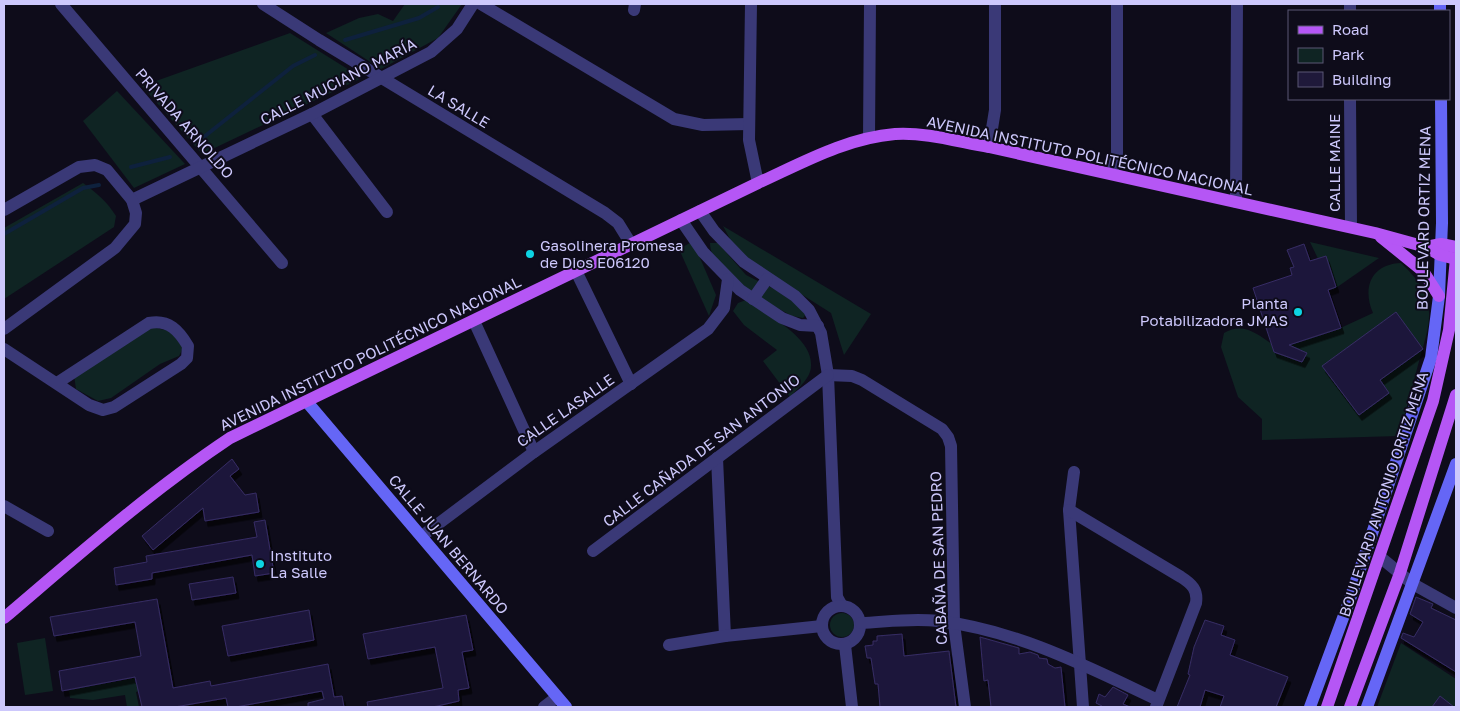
<svg xmlns="http://www.w3.org/2000/svg" width="1460" height="711" viewBox="0 0 1460 711" font-family="'Golos Text',sans-serif">
<defs>
<filter id="shadow"><feDropShadow dx="3" dy="5.5" stdDeviation="0" flood-color="#0009"/></filter>
</defs>
<rect width="100%" height="100%" fill="#0e0c1a"/>
<g fill="#0f2423">
<polygon points="405,4 462,4 438,38 381,69 326,33 359,18 378,14 393,21"/>
<polygon points="290,33 362,78 202,154 142,86"/>
<polygon points="117,91 185,164 134,188 83,121"/>
<path d="M83,183C97,193 107,202 116,216L114,227L4,299V228Z"/>
<polygon points="723,226 871,314 844,355 831,313 738,254"/>
<polygon points="1310,242 1379,258 1333,290"/>
<polygon points="690,243 697,251 716,295 709,316 679,249"/>
<path d="M710,243H718L746,275L776,290L808,312L803,318L792,316C767,302 710,275 710,243Z"/>
<path d="M1401,263C1440,300 1431,319 1418,365C1412,389 1405,412 1399,436L1262,440V419L1238,397L1221,347L1224,333C1244,321 1259,335 1276,347L1334,331L1373,313C1362,288 1371,264 1401,263Z"/>
<path d="M746,300C767,315 813,337 811,366C811,378 798,388 790,397L763,361L777,350L744,325L733,311L738,303Z"/>
<polygon points="147,326 170,331 183,348 179,356 160,364 111,398 98,401 76,389 74,375"/>
<circle cx="842" cy="625" r="12"/>
<polygon points="45,638 53,691 25,695 17,643"/>
<polygon points="1401,643 1456,679 1456,707 1377,707"/>
<polygon points="163,673 164,684 136,692 139,707 127,707 125,695 93,700 70,698 69,690"/>
</g>
<g fill="none" stroke-linecap="round" stroke-linejoin="round">
<g stroke="#0e213d" stroke-width="4">
<polyline points="345,40 419,18 438,7"/>
<polyline points="200,140 293,66 315,55"/>
<polyline points="131,167 170,157"/>
<polyline points="4,234 83,188 99,185"/>
</g>
</g>
<g fill="#1f193a" stroke="#362c65" filter="url(#shadow)">
<polygon points="1304,244 1310,261 1326,256 1336,287 1328,290 1341,328 1289,345 1307,353 1302,362 1274,352 1253,288 1292,275 1290,268 1294,267 1287,250"/>
<polygon points="1396,312 1423,349 1380,380 1389,393 1359,415 1322,366"/>
<polygon points="232,459 239,469 230,476 245,495 256,493 259,512 205,521 203,508 153,550 142,536"/>
<polygon points="265,520 274,573 255,576 252,555 152,573 152,579 116,585 114,568 147,562 146,556 257,537 254,522"/>
<polygon points="233,577 236,593 192,600 189,584"/>
<polygon points="1416,597 1433,604 1431,608 1456,620 1456,672 1401,638 1403,633 1414,637 1423,622 1410,614"/>
<polygon points="157,599 173,688 210,681 211,686 328,664 334,697 342,696 344,707 308,707 308,703 324,699 322,691 236,707 228,707 226,698 175,707 142,707 135,677 62,691 59,671 141,656 135,622 54,636 50,617"/>
<polygon points="309,610 314,640 228,656 222,626"/>
<polygon points="466,615 473,650 462,652 469,688 458,690 459,701 433,707 368,707 367,702 443,688 435,647 368,659 363,634"/>
<polygon points="1205,620 1224,626 1221,635 1235,640 1230,655 1288,677 1276,707 1220,707 1224,696 1205,690 1200,707 1177,707 1190,675 1188,674 1194,647"/>
<polygon points="902,634 904,656 949,651 956,707 880,707 878,684 875,684 871,658 867,658 865,646 873,645 873,641 877,641 877,636"/>
<polygon points="980,637 1019,648 1019,654 1030,652 1038,655 1039,658 1047,659 1048,664 1055,668 1061,667 1065,707 991,707 988,680 984,681"/>
<polygon points="1113,687 1128,695 1123,704 1130,707 1101,707 1102,706 1096,703 1099,694 1105,697"/>
<polygon points="1440,696 1454,707 1432,707"/>
</g>
<g fill="none" stroke-linecap="round" stroke-linejoin="round">
<g stroke="#3a3977" stroke-width="12">
<polyline points="61,4 282,263"/>
<polyline points="263,4 319,40 605,213 618,223 631,244"/>
<polyline points="481,4 674,119 703,125 749,124"/>
<polyline points="751,4 749,140 758,183"/>
<polyline points="1350,4 1350,11"/>
<polyline points="634,10 635,4"/>
<polyline points="1350,99 1351,227"/>
<polyline points="312,114 387,212"/>
<polyline points="869,137 870,4"/>
<polyline points="989,147 995,110 995,4"/>
<polyline points="1112,174 1117,153 1117,4"/>
<polyline points="132,200 312,114 431,52 457,29 473,4"/>
<polyline points="1236,202 1237,4"/>
<polyline points="4,210 79,167 95,165 107,170 132,200 136,213 135,224 115,248 4,329"/>
<polyline points="700,211 714,231 744,262 795,296 809,310 821,333 828,375 837,597 842,606"/>
<polyline points="681,220 703,252 740,290 782,318 800,325 818,326"/>
<polyline points="576,271 631,384"/>
<polyline points="753,299 767,279"/>
<polyline points="474,321 534,452"/>
<path d="M4,349L89,405L103,410L114,407L181,364L187,358L188,346C179,331 169,319 149,323L57,383"/>
<polyline points="828,375 852,376 862,380 942,429 948,437 951,446 954,624 965,707"/>
<polyline points="717,458 725,636"/>
<polyline points="1074,472 1069,510 1083,707"/>
<polyline points="4,506 48,531"/>
<path d="M1069,510L1181,577C1192,584 1198,590 1196,603L1156,707"/>
<polyline points="422,536 534,452 708,329 724,308 728,279"/>
<polyline points="593,551 828,375"/>
<polyline points="1380,557 1413,584 1456,608"/>
<circle cx="841" cy="625" r="19"/>
<path d="M861,623C885,622 912,618 937,621C1015,629 1088,667 1158,700"/>
<polyline points="669,645 725,636 822,626"/>
<polyline points="845,645 852,707"/>
<polyline points="544,707 557,697"/>
</g>
<g stroke="#6566f6" stroke-width="12">
<polyline points="1440,4 1440,11"/>
<polyline points="307,402 566,707"/>
<polyline points="1310,707 1350,599 1431,358 1439,296 1442,223 1441,99"/>
<polyline points="1367,707 1456,464"/>
</g>
<g stroke="#b556f5" stroke-width="12">
<polyline points="1381,237 1423,271 1439,296"/>
<polyline points="1426,247 1441,244 1456,247"/>
<path d="M4,618C77,556 149,492 230,438L758,183C802,163 846,138 895,134C926,132 959,142 989,147L1375,233L1426,247L1440,255L1456,259"/>
<polyline points="1327,707 1433,401 1449,330 1456,258"/>
<polyline points="1350,707 1400,573 1456,395"/>
</g>
</g>
<g fill="#0dd4e3" stroke="#0e0c1a" stroke-width="2">
<circle cx="530" cy="254" r="5"/>
<circle cx="1298" cy="312" r="5"/>
<circle cx="260" cy="564" r="5"/>
</g>
<g text-anchor="middle" dominant-baseline="central" stroke-width="4" stroke-linejoin="round" paint-order="stroke">
<g font-size="15" fill="#cdc8fc" stroke="#0e0c1a">
<text transform="translate(338 81) rotate(-27)">CALLE MUCIANO MARÍA</text>
<text transform="translate(459 106) rotate(31)">LA SALLE</text>
<text transform="translate(185 123) rotate(49)">PRIVADA ARNOLDO</text>
<text transform="translate(1090 155) rotate(12)">AVENIDA INSTITUTO POLITÉCNICO NACIONAL</text>
<text transform="translate(1334 163) rotate(-90)">CALLE MAINE</text>
<text transform="translate(1423 218) rotate(-89)">BOULEVARD ORTIZ MENA</text>
<text transform="translate(370 353) rotate(-26)">AVENIDA INSTITUTO POLITÉCNICO NACIONAL</text>
<text transform="translate(565 410) rotate(-35)">CALLE LASALLE</text>
<text transform="translate(701 450) rotate(-37)">CALLE CAÑADA DE SAN ANTONIO</text>
<text transform="translate(1383 494) rotate(-72)">BOULEVARD ANTONIO ORTIZ MENA</text>
<text transform="translate(449 544) rotate(50)">CALLE JUAN BERNARDO</text>
<text transform="translate(938 558) rotate(-92)">CABAÑA DE SAN PEDRO</text>
</g>
<g font-size="15" fill="#cdc8fc" stroke="#0e0c1a" text-anchor="start">
<text x="540" y="245">Gasolinera Promesa<tspan x="540" dy="17">de Dios E06120</tspan></text>
<text x="1288" y="303" text-anchor="end">Planta<tspan x="1288" dy="17">Potabilizadora JMAS</tspan></text>
<text x="270" y="555">Instituto<tspan x="270" dy="17">La Salle</tspan></text>
</g>
</g>
<rect width="1460" height="711" fill="none" stroke="#cdc8fc" stroke-width="10"/>
<rect x="1288" y="10" width="162" height="90" fill="#0e0c1a" stroke="#5a5774"/>
<rect x="1298" y="26" width="25" height="8" fill="#b556f5" stroke="#5a5774"/>
<text x="1332" y="35" font-size="15" fill="#cdc8fc">Road</text>
<rect x="1298" y="48" width="25" height="15" fill="#0f2423" stroke="#5a5774"/>
<text x="1332" y="60" font-size="15" fill="#cdc8fc">Park</text>
<rect x="1298" y="72" width="25" height="15" fill="#1f193a" stroke="#5a5774"/>
<text x="1332" y="85" font-size="15" fill="#cdc8fc">Building</text>
</svg>
